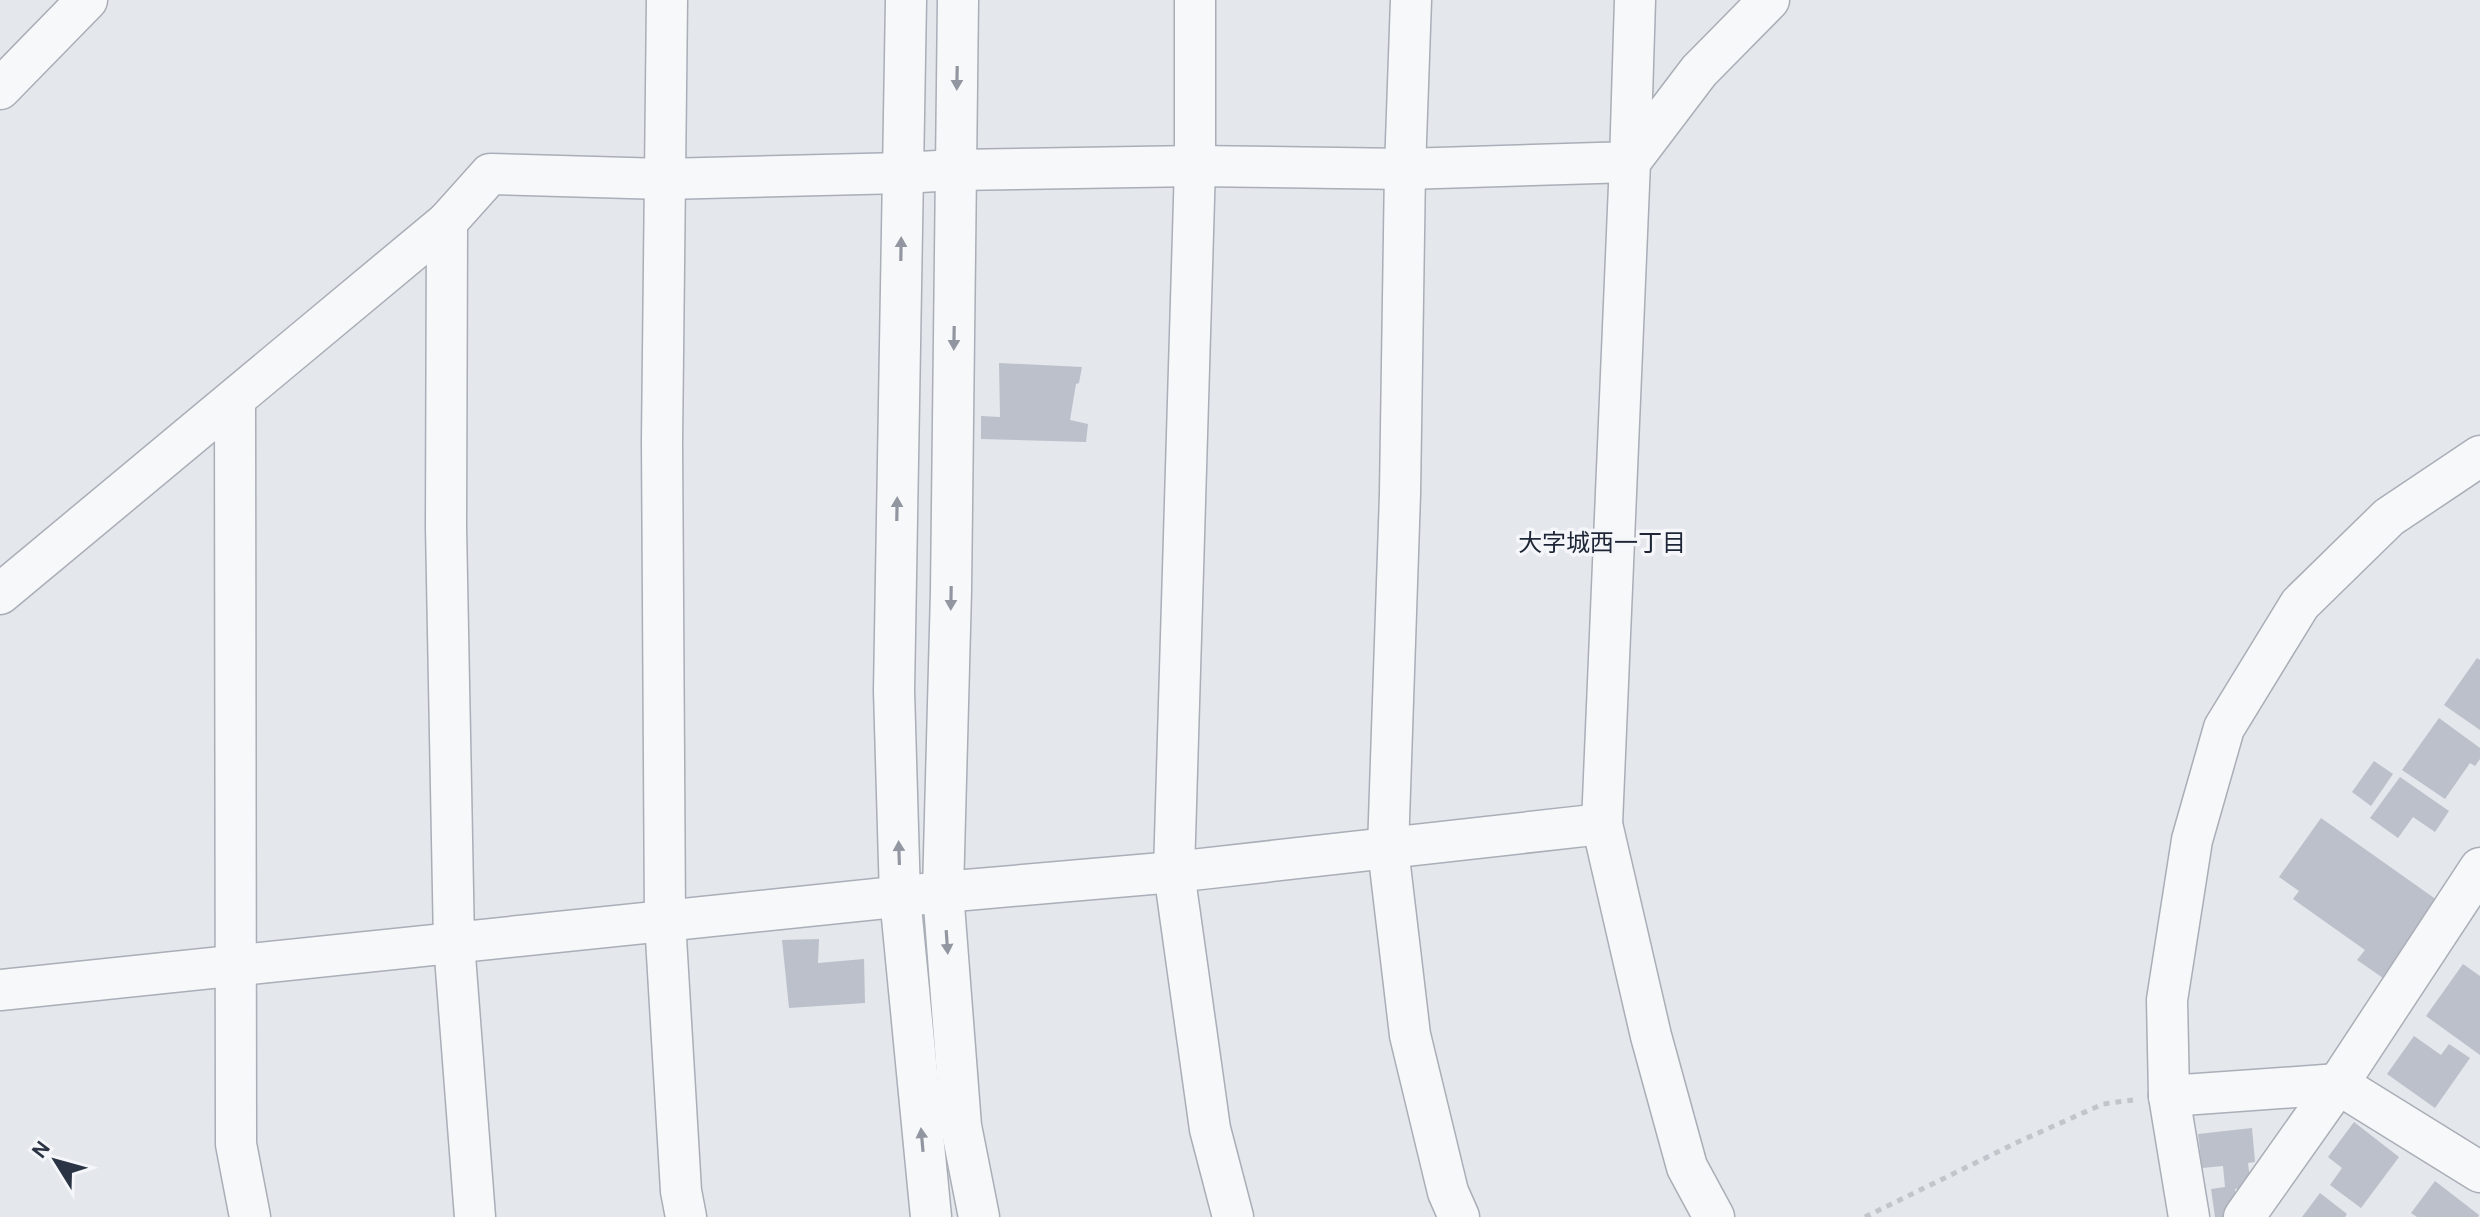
<svg xmlns="http://www.w3.org/2000/svg" width="2480" height="1217" viewBox="0 0 2480 1217" font-family="Karla,'Noto Sans JP',sans-serif">
<rect width="100%" height="100%" fill="#e4e7ec"/>
<g fill="#bbc0ca">
<polygon points="999,363 1082,367 1079,383 1076,384 1070,420 1088,424 1086,442 981,439 981,416 1000,417"/>
<polygon points="2477,658 2480,660 2480,730 2444,705"/>
<polygon points="2439,718 2480,748 2480,759 2475,766 2470,763 2445,799 2402,770"/>
<polygon points="2374,761 2393,774 2371,806 2352,792"/>
<polygon points="2400,777 2449,811 2435,832 2413,817 2398,838 2370,818"/>
<polygon points="2321,818 2437,900 2383,978 2357,960 2365,950 2293,899 2299,891 2279,877"/>
<polygon points="819,939 818,963 864,959 865,1003 789,1008 782,940"/>
<polygon points="2463,964 2480,976 2480,1055 2426,1016"/>
<polygon points="2414,1036 2441,1055 2449,1044 2470,1058 2435,1108 2387,1074"/>
<polygon points="2354,1122 2399,1157 2361,1208 2330,1185 2342,1168 2328,1157"/>
<polygon points="2252,1128 2255,1162 2248,1163 2251,1187 2235,1189 2237,1207 2231,1217 2215,1217 2211,1189 2225,1187 2223,1166 2202,1168 2198,1134"/>
<polygon points="2435,1181 2479,1215 2478,1217 2417,1217 2411,1213"/>
<polygon points="2320,1193 2347,1214 2345,1217 2302,1217"/>
</g>
<g fill="none" stroke-linecap="round" stroke-linejoin="round">
<defs>
<g id="minor">
<polyline points="667,0 662,441 665,921 681,1191 686,1217"/>
<polyline points="906,0 894,691 900,897 931,1217"/>
<polyline points="958,0 951,591 943,892 961,1126 979,1217"/>
<polyline points="1195,0 1195,166 1174,872 1210,1129 1233,1217"/>
<polyline points="1411,0 1405,169 1400,494 1388,849 1410,1035 1448,1192 1459,1217"/>
<polyline points="0,89 87,0"/>
<polyline points="447,222 446,527 454,943 475,1217"/>
<polyline points="235,400 236,1144 250,1217"/>
<polyline points="0,594 447,222 490,174 664,179 902,173 955,170 1195,166 1405,169 1630,162 1635,0"/>
<polyline points="0,990 943,892 1174,872 1602,824"/>
<polyline points="2169,1096 2338,1084 2480,1172"/>
<polyline points="1714,1217 1687,1167 1651,1036 1602,824 1630,162 1699,71 1769,0"/>
<polyline points="2189,1217 2169,1096 2167,1000 2192,840 2224,728 2300,604 2389,517 2480,456"/>
<polyline points="2244,1217 2338,1084 2480,868"/>
</g>
</defs>
<use href="#minor" stroke="#a9aeb7" stroke-width="43"/>
<polyline stroke="#c2c5cb" stroke-width="5" stroke-dasharray="6 6" stroke-linecap="butt" points="1865,1217 2018,1142 2103,1104 2133,1100"/>
<use href="#minor" stroke="#f7f8fa" stroke-width="40"/>
</g>
<defs><path id="oneway-solid" d="M-6-.8H1V-3.2L6.5 0L1 3.2V.8H-6Z" transform="scale(2)"/></defs>
<g fill="#9196a0">
<use href="#oneway-solid" transform="translate(957 78) rotate(91)"/>
<use href="#oneway-solid" transform="translate(901 249) rotate(-89)"/>
<use href="#oneway-solid" transform="translate(954 338) rotate(91)"/>
<use href="#oneway-solid" transform="translate(897 509) rotate(-89)"/>
<use href="#oneway-solid" transform="translate(951 598) rotate(91)"/>
<use href="#oneway-solid" transform="translate(899 853) rotate(-92)"/>
<use href="#oneway-solid" transform="translate(947 942) rotate(86)"/>
<use href="#oneway-solid" transform="translate(922 1140) rotate(-95)"/>
</g>
<g text-anchor="middle" dominant-baseline="central" stroke-width="7" stroke-linejoin="round" paint-order="stroke">
<g font-size="24" fill="#1d2536" stroke="#f4f6f9">
<text x="1602" y="543">大字城西一丁目</text>
</g>
</g>
<g transform="translate(56 1161) rotate(307)" stroke="#f4f6f9" stroke-width="6" paint-order="stroke">
<path d="M0-6L14 30L0 20L-14 30Z" fill="#2b3445"/>
<text y="-12" font-size="22" font-weight="bold" text-anchor="middle" fill="#2b3445">N</text>
</g>
</svg>
